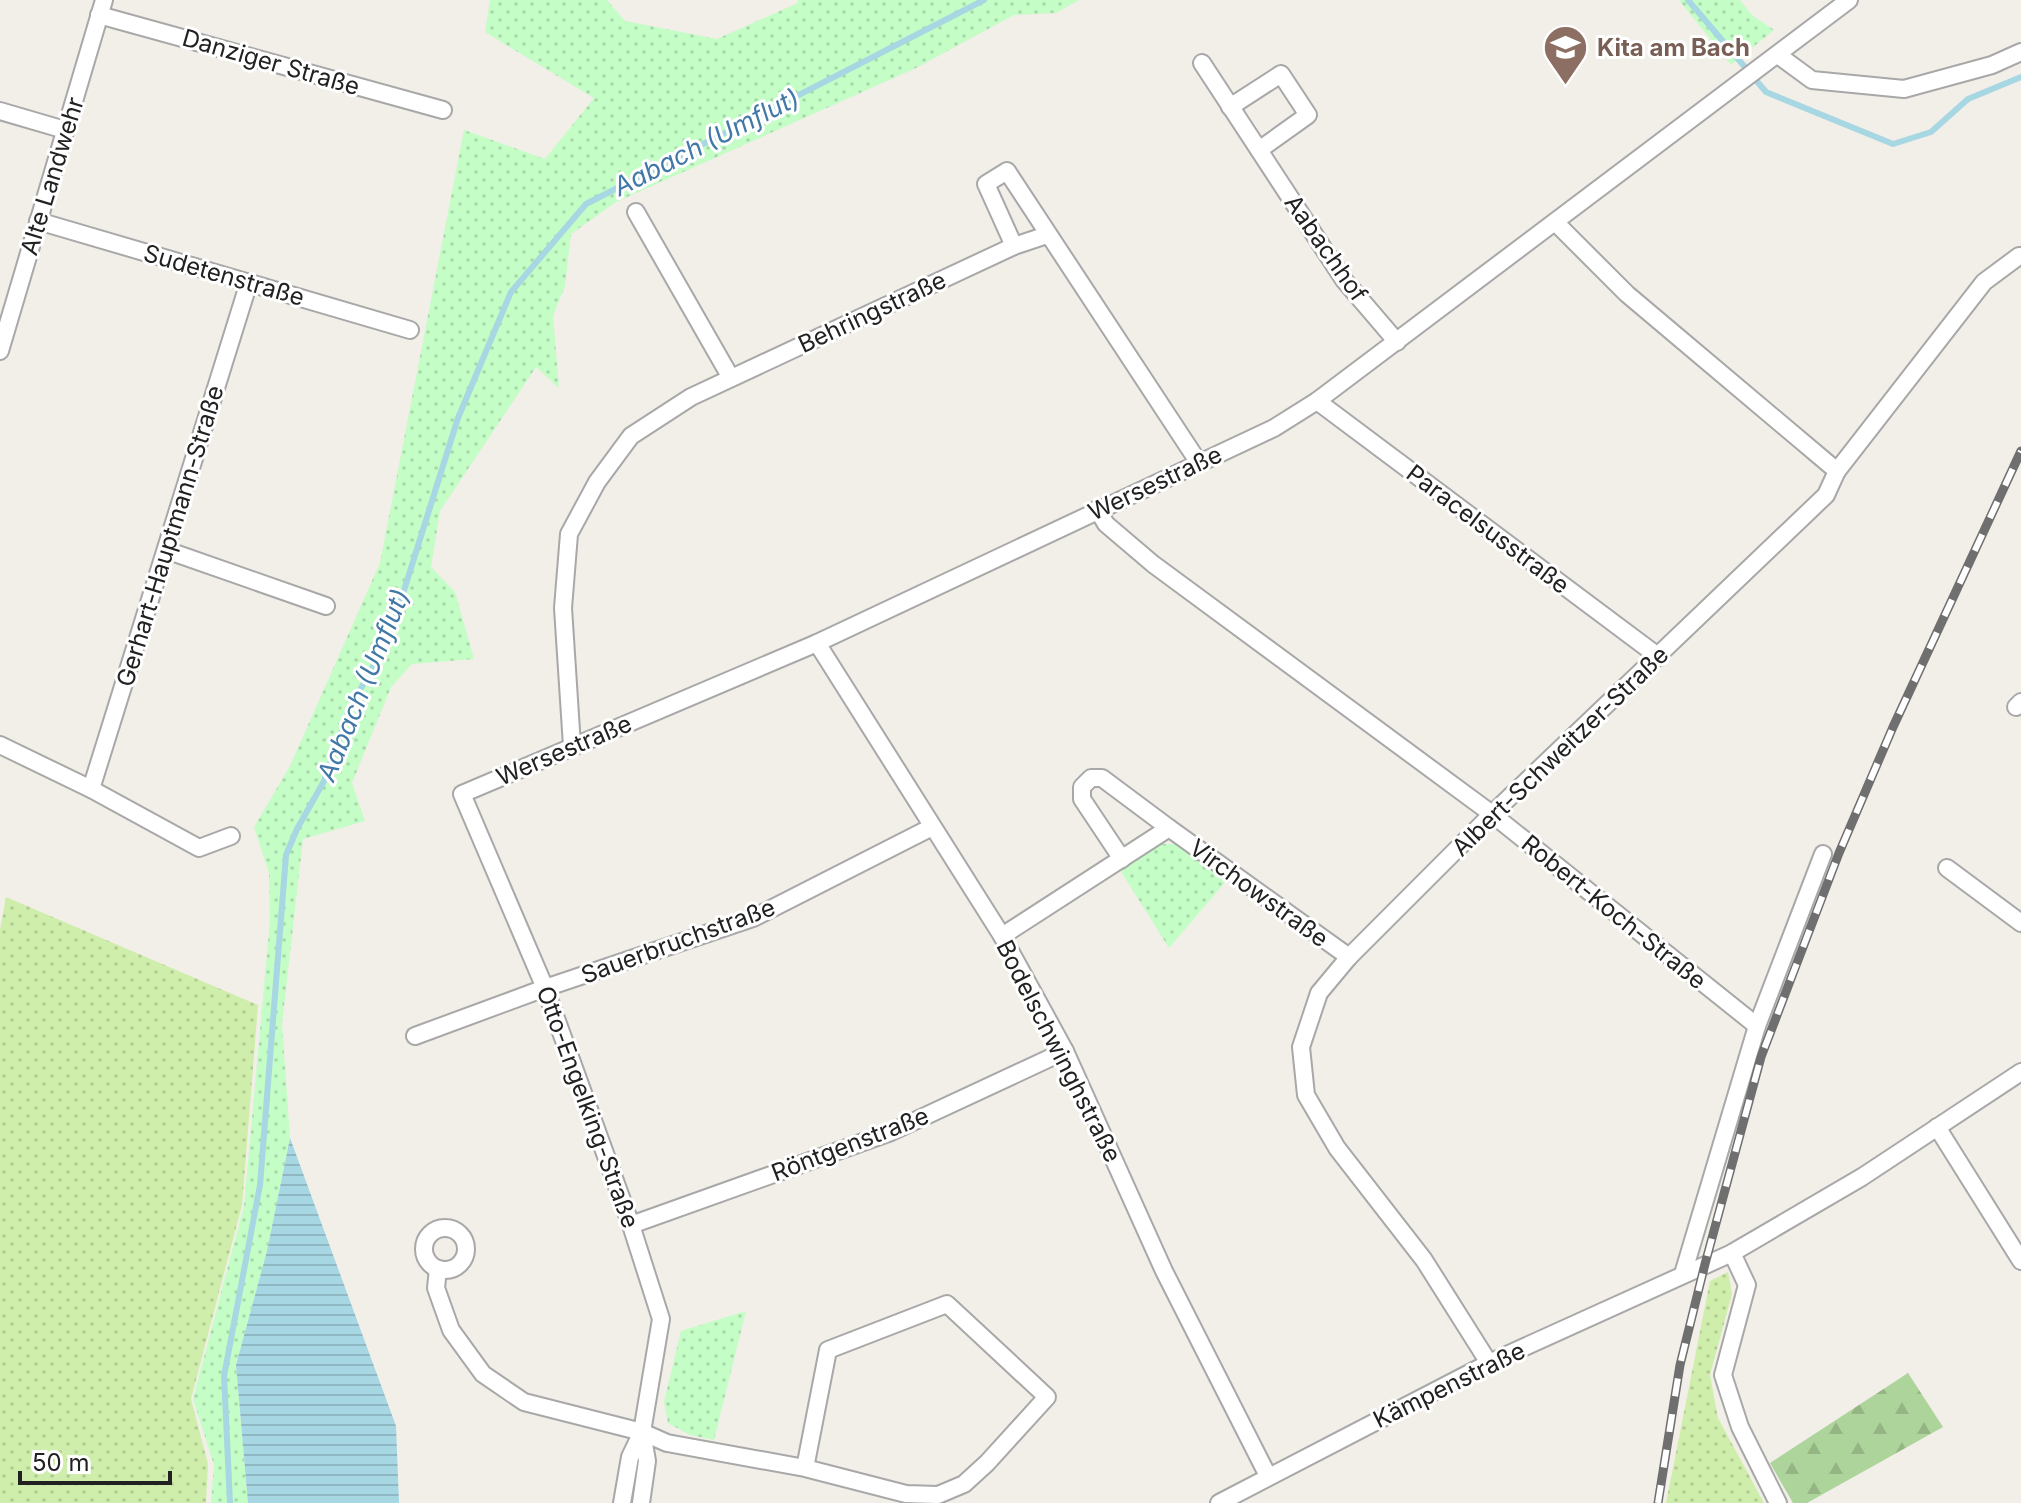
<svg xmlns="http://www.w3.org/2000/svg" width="2021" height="1503" viewBox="0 0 2021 1503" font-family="Inter,sans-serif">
<defs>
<pattern id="grass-dots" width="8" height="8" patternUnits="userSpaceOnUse" patternTransform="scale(2)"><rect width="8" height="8" fill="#cfeeab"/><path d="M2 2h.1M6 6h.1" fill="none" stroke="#b1cc93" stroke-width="1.8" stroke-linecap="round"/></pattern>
<pattern id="forest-firs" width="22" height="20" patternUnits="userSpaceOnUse" patternTransform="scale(2)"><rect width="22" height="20" fill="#add49a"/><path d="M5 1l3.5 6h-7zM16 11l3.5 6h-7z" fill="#95b684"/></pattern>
<pattern id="park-dots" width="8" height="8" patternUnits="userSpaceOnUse" patternTransform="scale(2)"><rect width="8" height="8" fill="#c4fdc6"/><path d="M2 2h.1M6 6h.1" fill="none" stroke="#a8d9aa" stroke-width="1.8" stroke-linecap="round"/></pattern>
<pattern id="water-rules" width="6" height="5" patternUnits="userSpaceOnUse" patternTransform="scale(2)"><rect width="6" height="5" fill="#a6d7e2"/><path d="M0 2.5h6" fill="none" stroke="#8fb8c2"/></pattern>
</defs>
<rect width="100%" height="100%" fill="#f2eee8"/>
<g fill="url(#grass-dots)">
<polygon points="6,897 258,1005 242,1205 191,1399 208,1464 206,1503 0,1503 0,930"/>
<polygon points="1728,1272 1732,1294 1710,1375 1718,1418 1764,1503 1666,1503 1710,1281"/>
</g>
<polygon fill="url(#forest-firs)" points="1908,1373 1943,1427 1807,1503 1793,1503 1770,1463"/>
<g fill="url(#park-dots)">
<polygon points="490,0 607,0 625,21 717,39 798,3 798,0 1079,0 1056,13 1014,15 916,68 616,202 571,234 565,286 553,316 559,388 536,367 440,511 431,567 455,592 474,659 412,664 391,687 352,783 365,821 303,839 282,1024 290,1138 267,1251 236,1365 248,1503 211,1503 214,1465 193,1399 244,1206 270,921 269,873 254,827 290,766 380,563 464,130 545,159 594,98 485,32"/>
<polygon points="1679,0 1740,0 1752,15 1774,30 1731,65"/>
<polygon points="1161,844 1177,844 1227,880 1169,948 1120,870"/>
<polygon points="746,1311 714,1440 690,1435 668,1423 664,1402 681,1331"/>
</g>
<polygon fill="url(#water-rules)" points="290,1138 396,1426 399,1503 248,1503 236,1365 267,1251"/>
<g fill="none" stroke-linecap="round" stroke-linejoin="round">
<g stroke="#a6d7e2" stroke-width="6">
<polyline points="1688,0 1766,92 1893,144 1931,132 1968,99 2021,77"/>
<polyline points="230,1503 224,1376 260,1185 286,855 297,829 324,781 349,710 390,635 458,418 511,292 586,204 984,0"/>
</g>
<defs>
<g id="street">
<polyline points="99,15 443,110"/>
<polyline points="1778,55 1812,80 1904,89 1992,65 2021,52"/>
<polyline points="1202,63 1344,280 1397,342"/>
<polyline points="1230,107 1281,74 1308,115 1259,150"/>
<polyline points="0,111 65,130"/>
<polyline points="636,212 731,378"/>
<polyline points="38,221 410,330"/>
<polyline points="1014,246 986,184 1007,171 1199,463"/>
<polyline points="0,351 104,0"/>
<polyline points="1317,401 1659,657"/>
<polyline points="1837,471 1984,282 2019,256"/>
<polyline points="1097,509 1106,524 1153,564 1492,814 1757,1026"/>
<polyline points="166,550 326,606"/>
<polyline points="817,643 1002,936 1065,1051 1164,1271 1268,1476"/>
<polyline points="2016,707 2021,702"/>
<polyline points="0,745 91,789 199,848 231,836"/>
<polyline points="572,746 563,608 569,534 597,482 631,436 691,397 1014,246 1047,235"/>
<polyline points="91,789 249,282"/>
<polyline points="1122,859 1082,799 1082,787 1091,778 1102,778 1169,828"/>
<polyline points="1947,868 2021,923"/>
<polyline points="1002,936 1169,828 1349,957"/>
<polyline points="415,1036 545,988 753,918 932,827"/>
<polyline points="1937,1127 2021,1261"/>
<polyline points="631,1225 891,1132 1065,1051"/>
<circle cx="445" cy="1249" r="21"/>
<polyline points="1732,1253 1747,1285 1723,1375 1740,1427 1778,1503"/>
<polyline points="438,1269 436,1288 451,1330 483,1374 524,1402 642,1432 667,1443 805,1468 906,1494 938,1495 964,1484 987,1463 1047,1397 947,1304 828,1350 805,1468"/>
<polyline points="1683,1274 1757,1026 1823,854"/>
<polyline points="1489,1363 1424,1260 1337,1148 1306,1095 1301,1047 1319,993 1349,957 1492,814 1826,495 1837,471 1627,294 1555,222"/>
<polyline points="622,1503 630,1457 642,1432 661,1319 631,1225 545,988 462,794 817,643 1274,428 1317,401 1849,0"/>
<polyline points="641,1503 647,1461 642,1432"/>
<polyline points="1219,1503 1489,1363 1732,1253 1862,1177 2021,1072"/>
</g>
</defs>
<use href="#street" stroke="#a8a8a8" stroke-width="20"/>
<use href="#street" stroke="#fff" stroke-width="16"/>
<defs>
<polyline id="rail" points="1658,1503 1680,1365 1705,1264 1761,1057 1839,853 1893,727 2021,451"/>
</defs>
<use href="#rail" stroke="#6f6f6f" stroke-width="9"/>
<use href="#rail" stroke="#fff" stroke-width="6" stroke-dasharray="18" stroke-linecap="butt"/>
</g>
<defs>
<symbol id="school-pin" viewBox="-11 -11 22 30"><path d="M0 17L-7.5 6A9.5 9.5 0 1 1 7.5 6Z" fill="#8d6e63" stroke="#fff"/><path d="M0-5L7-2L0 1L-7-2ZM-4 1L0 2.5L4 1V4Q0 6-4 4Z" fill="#fff"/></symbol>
</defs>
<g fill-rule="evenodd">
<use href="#school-pin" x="1540" y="22" width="51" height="69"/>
</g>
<g text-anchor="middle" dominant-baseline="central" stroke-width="6" stroke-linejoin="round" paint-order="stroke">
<g font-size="24" font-weight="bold" fill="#785e54" stroke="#fff" text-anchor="start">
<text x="1597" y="47">Kita am Bach</text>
</g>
<g font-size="24" fill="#212121" stroke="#fff">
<text transform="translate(271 62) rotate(16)">Danziger Straße</text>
<text transform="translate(52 176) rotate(-73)">Alte Landwehr</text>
<text transform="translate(1326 248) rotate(55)">Aabachhof</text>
<text transform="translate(224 275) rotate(16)">Sudetenstraße</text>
<text transform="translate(872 312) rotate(-25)">Behringstraße</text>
<text transform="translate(1155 483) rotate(-25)">Wersestraße</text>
<text transform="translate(1488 529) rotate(37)">Paracelsusstraße</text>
<text transform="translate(170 536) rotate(-73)">Gerhart-Hauptmann-Straße</text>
<text transform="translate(564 750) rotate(-23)">Wersestraße</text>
<text transform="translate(1560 751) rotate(-44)">Albert-Schweitzer-Straße</text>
<text transform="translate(1259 893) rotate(36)">Virchowstraße</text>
<text transform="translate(1614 912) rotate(39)">Robert-Koch-Straße</text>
<text transform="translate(678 941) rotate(-20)">Sauerbruchstraße</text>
<text transform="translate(1059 1051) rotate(63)">Bodelschwinghstraße</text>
<text transform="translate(588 1107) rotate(70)">Otto-Engelking-Straße</text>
<text transform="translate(850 1144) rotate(-21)">Röntgenstraße</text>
<text transform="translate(1449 1385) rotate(-26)">Kämpenstraße</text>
</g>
<g font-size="26" font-style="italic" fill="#4178a8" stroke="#fff">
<text transform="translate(706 142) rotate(-27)">Aabach (Umflut)</text>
<text transform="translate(363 685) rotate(-68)">Aabach (Umflut)</text>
</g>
</g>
<path d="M20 1471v12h150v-12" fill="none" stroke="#212121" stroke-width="4"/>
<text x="32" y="1471" font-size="24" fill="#212121" stroke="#ffffff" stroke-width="6" paint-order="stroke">50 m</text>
</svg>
